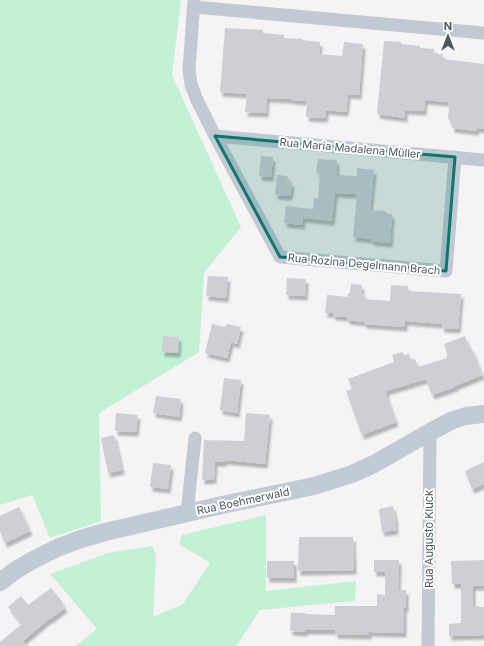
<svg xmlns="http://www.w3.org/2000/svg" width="484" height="646" viewBox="0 0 484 646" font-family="Inter,sans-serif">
<defs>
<filter id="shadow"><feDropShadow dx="2.5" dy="4.5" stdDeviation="1" flood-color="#0004"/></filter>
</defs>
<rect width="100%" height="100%" fill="#f5f3f3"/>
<g fill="#c3f1d5">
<polygon points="0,0 181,0 172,75 241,227 204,273 199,352 99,413 101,521 50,538 32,495 0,505"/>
<polygon points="266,515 266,591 356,581 355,601 260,610 237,645 237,646 75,646 97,629 50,574 108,553 152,546 156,554 153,617 183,604 210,563 179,544 182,535"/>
</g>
<g fill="#cdcfd5" filter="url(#shadow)">
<polygon points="225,28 263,30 263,33 284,35 284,38 303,39 302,40 320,42 319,54 342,56 344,42 363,44 359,95 348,94 346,112 326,110 325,118 306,117 307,101 291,100 291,99 267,98 266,113 245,112 247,94 220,92"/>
<polygon points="384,41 401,42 401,44 420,46 420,48 434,49 434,53 443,54 442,59 484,64 484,129 477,128 476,131 452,128 452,124 448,118 449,107 448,107 448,102 425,100 424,111 405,110 405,118 377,114"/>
<polygon points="261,156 273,157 271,177 259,176"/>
<polygon points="318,159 337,160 336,175 357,176 357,168 374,170 370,210 386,211 386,213 392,214 390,243 371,241 371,239 353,237 357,195 355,194 335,193 332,221 303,218 302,225 284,223 286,206 313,209 314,198 318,199 320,173 316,173"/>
<polygon points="277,175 288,176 287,181 292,182 290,196 275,195"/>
<polygon points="208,276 228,277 226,298 206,296"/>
<polygon points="287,278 306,279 305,296 286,295"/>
<polygon points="351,284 362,285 361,293 364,293 363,299 390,301 391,285 408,286 408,291 461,294 458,329 442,328 442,324 405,321 405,327 364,324 364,322 347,320 347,317 333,316 333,313 325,313 327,295 348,297 348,293 350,293"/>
<polygon points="212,324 225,327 226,324 228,325 228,324 241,327 237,344 231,342 227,358 205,353"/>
<polygon points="163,336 179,337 178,353 162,352"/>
<polygon points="465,336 469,348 471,347 482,375 455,386 455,387 432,395 426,379 386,391 387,393 386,394 396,422 362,435 346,391 352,389 348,379 394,362 392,355 403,352 404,355 409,354 411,360 415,359 418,367 447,358 446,356 448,356 444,344"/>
<polygon points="224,378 241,380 237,413 220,410"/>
<polygon points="156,396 181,399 179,417 153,413"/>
<polygon points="116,413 138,415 136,432 115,431"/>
<polygon points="246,413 270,415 265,464 225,460 224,462 215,462 214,479 202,480 204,440 244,441"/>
<polygon points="114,435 122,470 108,473 101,438"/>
<polygon points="484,462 484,484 472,489 465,471"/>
<polygon points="153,463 171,465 168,489 150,487"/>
<polygon points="393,506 396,522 395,522 396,530 382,532 379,509"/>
<polygon points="19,507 30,531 5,543 0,531 0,516"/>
<polygon points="299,537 353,537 354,570 298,571"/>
<polygon points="374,560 399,560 398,590 406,590 406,608 404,608 404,633 369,632 369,635 335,634 335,630 305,630 305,632 290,631 291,613 305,613 305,614 335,615 335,606 377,606 377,594 385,595 385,572 374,572"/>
<polygon points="484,560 484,586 473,586 473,606 484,607 484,635 449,636 449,624 461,623 461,584 452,584 451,561"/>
<rect x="267" y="561" width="27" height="17"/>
<polygon points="51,588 63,603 62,604 65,608 50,619 49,619 23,641 27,646 0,646 0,642 22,624 8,607 21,596 28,605"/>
</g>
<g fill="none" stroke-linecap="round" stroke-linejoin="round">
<g stroke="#c1cad2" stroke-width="13">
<polyline points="194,0 189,70 191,84 196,98 215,136 280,257 446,271 455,157"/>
<polyline points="194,7 484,33"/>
<polyline points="215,136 484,160"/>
<polyline points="187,513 195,438"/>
<polyline points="428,646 430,432"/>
</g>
<polyline stroke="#c1cbd6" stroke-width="18" points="0,582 16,570 33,560 57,548 81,539 105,532 222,505 314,486 352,474 374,464 430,432 453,420 466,416 484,414"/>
</g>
<path fill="#0f766e" fill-opacity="0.2" stroke="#0f766e" stroke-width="3" stroke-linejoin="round" d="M215,136L455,157L446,271L280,257Z"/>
<g text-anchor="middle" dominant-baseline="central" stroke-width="4" stroke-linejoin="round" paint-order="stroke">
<g font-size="11" fill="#4a5661" stroke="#fff">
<text transform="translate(350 148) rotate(5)">Rua Maria Madalena Müller</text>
<text transform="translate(364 264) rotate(5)">Rua Rozina Degelmann Brach</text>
<text transform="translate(243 501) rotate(-12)">Rua Boehmerwald</text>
<text transform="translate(429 539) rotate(-90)">Rua Augusto Kluck</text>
</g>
</g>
<g transform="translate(448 36)" stroke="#ffffff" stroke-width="3" paint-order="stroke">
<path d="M0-3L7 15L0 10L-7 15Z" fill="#4a5661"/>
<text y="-6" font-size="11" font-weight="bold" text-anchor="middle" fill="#4a5661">N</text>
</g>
</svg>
